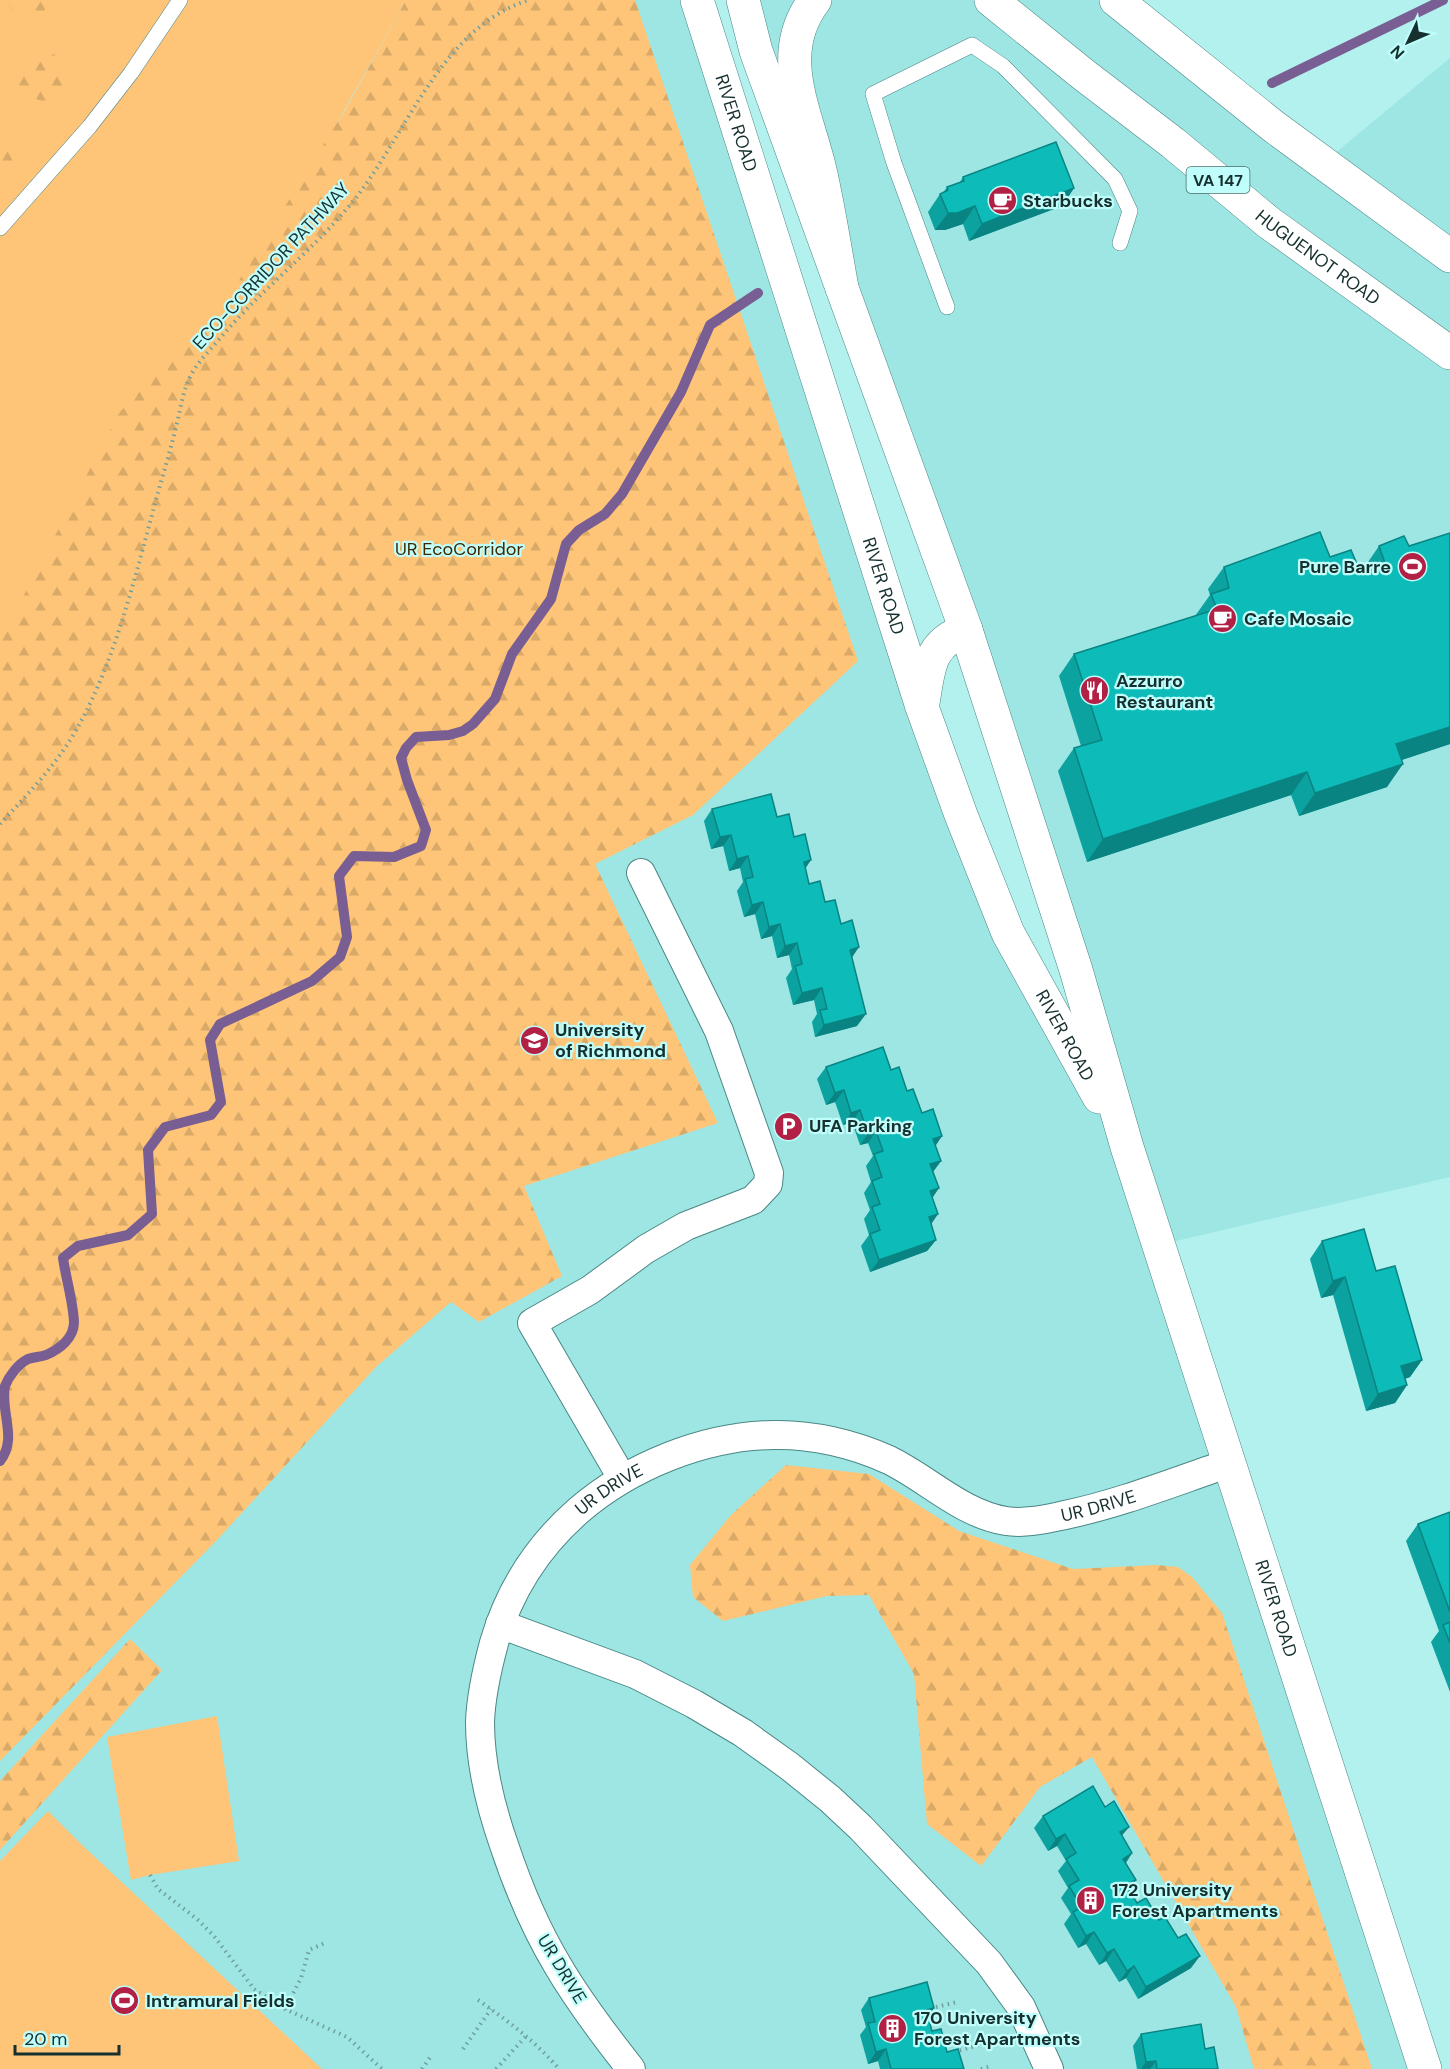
<svg xmlns="http://www.w3.org/2000/svg" width="1450" height="2069" viewBox="0 0 1450 2069" font-family="'DM Sans',sans-serif">
<defs>
<pattern id="forest-firs" width="22" height="20" patternUnits="userSpaceOnUse" patternTransform="scale(1.5)"><rect width="22" height="20" fill="#fec478"/><path d="M5 1l3.5 6h-7zM16 11l3.5 6h-7z" fill="#d9a968"/></pattern>
</defs>
<rect width="100%" height="100%" fill="#b2f1ee"/>
<polygon fill="#9de6e3" points="604,0 697,0 961,815 1125,1144 743,0 1116,0 1323,163 1450,58 1450,1177 1159,1245 1425,2069 0,2069 0,723"/>
<g fill="#fec478">
<polygon points="0,0 406,0 0,723"/>
<polygon points="217,1716 239,1861 150,1875 131,1880 107,1737"/>
<polygon points="48,1811 82,1845 322,2069 0,2069 0,1861"/>
</g>
<g fill="url(#forest-firs)">
<polygon points="7,0 51,0 44,11 34,17 13,12"/>
<polygon points="406,0 635,0 858,661 693,815 595,864 718,1123 524,1186 562,1276 479,1322 451,1302 377,1366 216,1541 0,1761 0,638 22,599 119,413 233,290 345,110"/>
<path d="M54,54L64,68L66,78L56,96L46,102L25,96L18,83C25,63 32,56 54,54Z"/>
<polygon points="0,139 10,152 13,162 0,181"/>
<polygon points="786,1465 869,1474 959,1531 1073,1569 1157,1565 1178,1567 1192,1577 1222,1613 1372,2069 1254,2069 1236,2007 1092,1757 1040,1787 981,1866 927,1824 914,1674 869,1595 827,1596 723,1621 693,1597 690,1565 731,1515"/>
<polygon points="130,1639 162,1670 0,1850 0,1781"/>
</g>
<g fill="none" stroke-linecap="round" stroke-linejoin="round">
<g stroke="#785e92" stroke-width="10">
<polyline points="1272,83 1443,0"/>
<path d="M0,1461C18,1439 0,1412 5,1386C9,1376 18,1364 28,1359C34,1357 40,1357 46,1355C60,1349 74,1338 74,1322C73,1301 66,1279 63,1258L78,1246L128,1235L152,1214L148,1150L165,1127L211,1115L221,1102L210,1040L220,1024L312,981L340,957L347,937L339,876L354,856L394,857L421,846L426,830L407,780L401,758L406,748L416,737L449,735L463,731L473,724L495,699L512,654L551,599L566,544L579,530L605,514L622,494L681,392L710,325L758,293"/>
</g>
<defs>
<g id="lane">
<polyline points="0,228 90,126 131,73 180,0"/>
<polyline points="947,307 894,163 873,94 972,45 1003,66 1115,179 1130,211 1120,243"/>
</g>
<g id="street">
<polyline points="622,1478 532,1323 590,1290 646,1249 686,1226 753,1200 768,1184 769,1173 719,1031 641,873"/>
<polyline points="500,1624 635,1674 694,1704 743,1733 789,1766 830,1799 861,1828 989,1963 1021,2007 1049,2069"/>
<path id="s1" d="M631,2069C605,2036 579,2002 558,1966C535,1928 518,1887 504,1845C490,1805 480,1764 480,1722C481,1694 487,1669 494,1643C509,1591 537,1547 578,1511C630,1466 704,1436 773,1435C812,1434 854,1444 889,1460C928,1479 962,1514 1006,1521C1026,1524 1046,1519 1065,1515C1122,1503 1176,1481 1230,1463"/>
</g>
<g id="secondary">
<path id="s2" d="M697,0L922,707L961,815L1008,933L1099,1097"/>
<path id="s3" d="M743,0L756,51L966,630L1076,970L1127,1147L1425,2069"/>
<path d="M923,703C929,668 928,644 966,630"/>
</g>
<g id="primary">
<path d="M815,0C773,54 807,113 820,170C829,209 835,249 842,288"/>
<path id="s4" d="M991,0L1084,75L1173,143L1268,222L1450,353"/>
<polyline points="1116,0 1273,126 1450,256"/>
</g>
</defs>
<use href="#lane" stroke="#4a8785" stroke-width="16"/>
<use href="#street" stroke="#4a8785" stroke-width="30"/>
<use href="#secondary" stroke="#4a8785" stroke-width="34"/>
<use href="#primary" stroke="#4a8785" stroke-width="34"/>
<g stroke="#709f9d" stroke-width="4" stroke-dasharray="1.5 4.5" stroke-linecap="butt">
<path d="M0,824C28,794 59,762 79,725C120,650 138,563 161,482C167,462 172,443 177,423C181,407 183,390 191,375C199,360 212,348 223,335C262,289 311,252 350,205C406,138 439,28 529,0"/>
<polyline points="150,1875 158,1889 197,1919 214,1936 254,1989 285,2009 347,2037 382,2069"/>
<path d="M478,2000C508,2021 535,2041 559,2069"/>
<polyline points="936,2007 957,2002"/>
<polyline points="285,2009 301,1978 309,1950 325,1943"/>
<polyline points="463,2049 491,2009"/>
<polyline points="954,2052 979,2045"/>
<polyline points="422,2069 431,2056"/>
<polyline points="496,2069 527,2035"/>
<polyline points="981,2069 991,2066"/>
</g>
<use href="#lane" stroke="#fff" stroke-width="15"/>
<use href="#street" stroke="#fff" stroke-width="28"/>
<use href="#secondary" stroke="#fff" stroke-width="33"/>
<use href="#primary" stroke="#fff" stroke-width="33"/>
</g>
<g fill="#0ba29f">
<polygon points="963,177 1074,188 1062,206 969,241 963,224 945,230 935,230 928,212 940,194 943,193 947,187 960,182"/>
<polygon points="1450,533 1450,744 1401,760 1387,787 1299,816 1291,795 1087,862 1058,771 1074,748 1081,746 1059,676 1074,654 1195,616 1210,595 1208,589 1224,567 1330,557 1360,571 1364,570 1364,568 1379,546 1409,546"/>
<polygon points="712,809 777,817 794,837 805,869 809,884 825,902 841,924 852,958 857,1026 815,1037 812,1022 817,1014 814,1000 793,1005 786,978 792,969 789,955 777,958 772,936 761,939 755,914 744,917 737,891 743,882 740,868 729,871 723,846 711,849 704,821"/>
<polygon points="826,1067 891,1070 907,1091 922,1113 942,1136 935,1146 941,1161 933,1172 939,1188 932,1197 931,1224 936,1240 927,1251 870,1272 861,1246 869,1235 864,1219 870,1210 864,1193 871,1182 866,1166 873,1156 868,1143 860,1145 852,1122 843,1125 835,1102 826,1105 817,1079"/>
<polygon points="1322,1241 1376,1271 1422,1360 1410,1377 1405,1379 1407,1385 1395,1403 1366,1411 1333,1295 1321,1298 1310,1259"/>
<polygon points="1450,1512 1450,1692 1431,1642 1439,1631 1406,1541 1418,1524"/>
<polygon points="1043,1816 1122,1836 1132,1853 1126,1863 1129,1890 1137,1903 1159,1920 1191,1968 1138,1999 1126,1978 1119,1982 1106,1961 1099,1965 1086,1944 1078,1948 1064,1924 1071,1914 1061,1898 1068,1888 1058,1871 1066,1861 1057,1846 1048,1851 1034,1828"/>
<polygon points="869,1998 934,2008 928,2016 932,2031 947,2052 964,2069 880,2069 878,2061 868,2064 860,2035 866,2027 861,2010"/>
<polygon points="1141,2034 1205,2049 1218,2069 1137,2069 1133,2046"/>
</g>
<g fill="#098482">
<polygon points="1074,188 1062,206 969,241 982,224"/>
<polygon points="975,206 963,224 945,230 935,230 948,213"/>
<polygon points="1450,727 1450,744 1381,767 1396,744"/>
<polygon points="1403,764 1387,787 1299,816 1315,793"/>
<polygon points="1307,772 1291,795 1087,862 1103,839"/>
<polygon points="731,835 723,846 711,849 720,837"/>
<polygon points="748,856 740,868 729,871 737,859"/>
<polygon points="811,860 803,872 804,862"/>
<polygon points="763,902 755,914 744,917 752,905"/>
<polygon points="780,924 772,936 761,939 769,927"/>
<polygon points="797,943 789,955 777,958 785,946"/>
<polygon points="859,947 851,959 850,950"/>
<polygon points="822,988 814,1000 793,1005 802,993"/>
<polygon points="866,1014 857,1026 815,1037 824,1025"/>
<polygon points="844,1090 835,1102 826,1105 835,1093"/>
<polygon points="860,1110 852,1122 843,1125 851,1113"/>
<polygon points="876,1131 868,1143 860,1145 868,1134"/>
<polygon points="942,1136 934,1148 933,1139"/>
<polygon points="941,1161 932,1173 930,1164"/>
<polygon points="939,1188 931,1200 930,1191"/>
<polygon points="938,1214 930,1226 929,1217"/>
<polygon points="936,1240 927,1251 870,1272 879,1260"/>
<polygon points="1345,1277 1333,1295 1321,1298 1333,1281"/>
<polygon points="1422,1360 1410,1377 1389,1384 1401,1366"/>
<polygon points="1407,1385 1395,1403 1366,1411 1378,1394"/>
<polygon points="1129,1827 1120,1838 1120,1832"/>
<polygon points="1065,1834 1057,1846 1048,1851 1056,1839"/>
<polygon points="1132,1853 1124,1865 1123,1859"/>
<polygon points="1136,1880 1127,1892 1126,1885"/>
<polygon points="1094,1932 1086,1944 1078,1948 1086,1936"/>
<polygon points="1114,1949 1106,1961 1099,1965 1107,1953"/>
<polygon points="1200,1956 1191,1968 1138,1999 1146,1987"/>
<polygon points="1134,1966 1126,1978 1119,1982 1127,1971"/>
<polygon points="934,2008 926,2020 926,2010"/>
<polygon points="886,2049 878,2061 868,2064 876,2052"/>
<polygon points="1156,2061 1150,2069 1141,2069 1146,2062"/>
</g>
<g fill="#0dbcb9" stroke="#098482" stroke-width="1.5">
<polygon points="1056,142 1074,188 982,224 975,206 957,213 948,213 940,194 948,190 947,187 964,181 963,177"/>
<polygon points="1320,532 1330,557 1351,550 1360,571 1385,563 1379,546 1404,536 1409,546 1450,533 1450,727 1396,744 1403,764 1315,793 1307,772 1103,839 1074,748 1102,740 1074,654 1217,609 1211,594 1229,588 1224,567"/>
<polygon points="771,794 777,817 789,814 794,837 805,834 811,860 804,862 809,884 820,881 825,902 835,900 841,924 852,920 859,947 850,950 866,1014 824,1025 820,1010 827,1009 822,988 802,993 795,966 802,964 797,943 785,946 780,924 769,927 763,902 752,905 745,879 753,877 748,856 737,859 731,835 720,837 712,809"/>
<polygon points="883,1047 891,1070 899,1067 907,1091 913,1089 922,1113 933,1109 942,1136 933,1139 941,1161 930,1164 939,1188 930,1191 938,1214 929,1217 936,1240 879,1260 870,1234 880,1230 872,1207 880,1204 872,1181 882,1177 874,1154 883,1151 876,1131 868,1134 860,1110 851,1113 844,1090 835,1093 826,1067"/>
<polygon points="1364,1229 1376,1271 1395,1266 1422,1360 1401,1366 1407,1385 1378,1394 1345,1277 1333,1281 1322,1241"/>
<polygon points="1450,1512 1450,1612 1418,1524"/>
<polygon points="1450,1622 1450,1643 1443,1625"/>
<polygon points="1093,1786 1105,1807 1114,1801 1129,1827 1120,1832 1132,1853 1123,1859 1136,1880 1126,1885 1137,1903 1146,1898 1159,1920 1165,1917 1178,1938 1186,1934 1200,1956 1146,1987 1134,1966 1127,1971 1114,1949 1107,1953 1094,1932 1086,1936 1073,1912 1082,1907 1069,1886 1079,1880 1066,1859 1076,1853 1065,1834 1056,1839 1043,1816"/>
<polygon points="927,1982 934,2008 926,2010 932,2031 941,2029 947,2052 958,2049 964,2069 891,2069 886,2049 876,2052 868,2023 875,2022 869,1998"/>
<polygon points="1201,2024 1205,2049 1214,2047 1218,2069 1157,2069 1156,2061 1146,2062 1141,2034"/>
</g>
<defs>
<symbol id="cafe-disc" viewBox="-11 -11 22 22"><circle r="9.5" fill="#b22045" stroke="#bffefb"/><path d="M-5.5-4.5H6V0H3Q3 3.5 0 3.5H-2.5Q-5.5 3.5-5.5 0ZM3-3.2v2h1.7v-2ZM-6 4.5H4V6H-6Z" fill="#fff"/></symbol>
<symbol id="stadium-disc" viewBox="-11 -11 22 22"><circle r="9.5" fill="#b22045" stroke="#bffefb"/><path d="M0-5a6.5 5 0 1 0 0 10a6.5 5 0 1 0 0-10ZM-3.5-1.8h7v3.6h-7Z" fill="#fff"/></symbol>
<symbol id="restaurant-disc" viewBox="-11 -11 22 22"><circle r="9.5" fill="#b22045" stroke="#bffefb"/><path d="M-5-6h1v4h1v-4h1v4h1v-4h1v5L-1.5 .5V6h-2V.5L-5-1ZM5-6V6H3V1.5H1.5Q1.5-4 5-6Z" fill="#fff"/></symbol>
<symbol id="university-disc" viewBox="-11 -11 22 22"><circle r="9.5" fill="#b22045" stroke="#bffefb"/><path d="M0-5L7-2L0 1L-7-2ZM-4 1L0 2.5L4 1V4Q0 6-4 4Z" fill="#fff"/></symbol>
<symbol id="parking-disc" viewBox="-11 -11 22 22"><circle r="9.5" fill="#b22045" stroke="#bffefb"/><path d="M-3.5-5.5H1a3.5 3.5 0 0 1 0 7H-1V5.5H-3.5ZM-1-3.4V-.6H.8a1.4 1.4 0 0 0 0-2.8Z" fill="#fff"/></symbol>
<symbol id="building-disc" viewBox="-11 -11 22 22"><circle r="9.5" fill="#b22045" stroke="#bffefb"/><path d="M-4-6H4V6H1V3H-1V6H-4ZM-2.5-4.3h1.7v1.8h-1.7ZM.8-4.3h1.7v1.8H.8ZM-2.5-1h1.7V.8h-1.7ZM.8-1h1.7V.8H.8Z" fill="#fff"/></symbol>
</defs>
<g fill-rule="evenodd">
<use href="#cafe-disc" x="986" y="184" width="33" height="33"/>
<use href="#stadium-disc" x="1396" y="550" width="33" height="33"/>
<use href="#cafe-disc" x="1206" y="602" width="33" height="33"/>
<use href="#restaurant-disc" x="1078" y="674" width="33" height="33"/>
<use href="#university-disc" x="518" y="1024" width="33" height="33"/>
<use href="#parking-disc" x="772" y="1110" width="33" height="33"/>
<use href="#building-disc" x="1074" y="1884" width="33" height="33"/>
<use href="#stadium-disc" x="108" y="1984" width="33" height="33"/>
<use href="#building-disc" x="876" y="2012" width="33" height="33"/>
</g>
<g text-anchor="middle" dominant-baseline="central" stroke-width="4.5" stroke-linejoin="round" paint-order="stroke">
<rect fill="#bffefb" stroke="#496e6c" stroke-width="1.5" x="1186.5" y="167" width="63" height="26" rx="4.5"/>
<g font-size="16" font-weight="bold" fill="#16302f">
<text x="1218" y="180">VA 147</text>
</g>
<g font-size="18" fill="#16302f" stroke="#bffefb">
<text stroke="none"><textPath href="#s2" startOffset="129">RIVER ROAD</textPath></text>
<text stroke="none"><textPath href="#s4" startOffset="416">HUGUENOT ROAD</textPath></text>
<text transform="translate(271 266) rotate(-47)">ECO-CORRIDOR PATHWAY</text>
<text stroke="none"><textPath href="#s2" startOffset="615">RIVER ROAD</textPath></text>
<text stroke="none"><textPath href="#s2" startOffset="1101">RIVER ROAD</textPath></text>
<text stroke="none"><textPath href="#s1" startOffset="662">UR DRIVE</textPath></text>
<text stroke="none"><textPath href="#s1" startOffset="1184">UR DRIVE</textPath></text>
<text stroke="none"><textPath href="#s3" startOffset="1695">RIVER ROAD</textPath></text>
<text transform="translate(562 1969) rotate(59)">UR DRIVE</text>
</g>
<g font-size="18" font-weight="bold" fill="#16302f" stroke="#bffefb" text-anchor="start">
<text x="1023" y="201">Starbucks</text>
<text x="1391" y="567" text-anchor="end">Pure Barre</text>
<text x="1244" y="619">Cafe Mosaic</text>
<text x="1116" y="681">Azzurro<tspan x="1116" dy="21">Restaurant</tspan></text>
<text x="555" y="1030">University<tspan x="555" dy="21">of Richmond</tspan></text>
<text x="809" y="1126">UFA Parking</text>
<text x="1112" y="1890">172 University<tspan x="1112" dy="21">Forest Apartments</tspan></text>
<text x="146" y="2001">Intramural Fields</text>
<text x="914" y="2018">170 University<tspan x="914" dy="21">Forest Apartments</tspan></text>
</g>
<g font-size="18" fill="#402904" stroke="#bffefb">
<text x="459" y="549">UR EcoCorridor</text>
</g>
</g>
<g transform="translate(1408 42) rotate(226)" stroke="#bffefb" stroke-width="4.5" paint-order="stroke">
<path d="M0-4.5L10 22L0 15L-10 22Z" fill="#16302f"/>
<text y="-9" font-size="16" font-weight="bold" text-anchor="middle" fill="#16302f">N</text>
</g>
<path d="M15 2045v9h104v-9" fill="none" stroke="#16302f" stroke-width="3"/>
<text x="24" y="2045" font-size="18" fill="#16302f" stroke="#bffefb" stroke-width="4.5" paint-order="stroke">20 m</text>
</svg>
